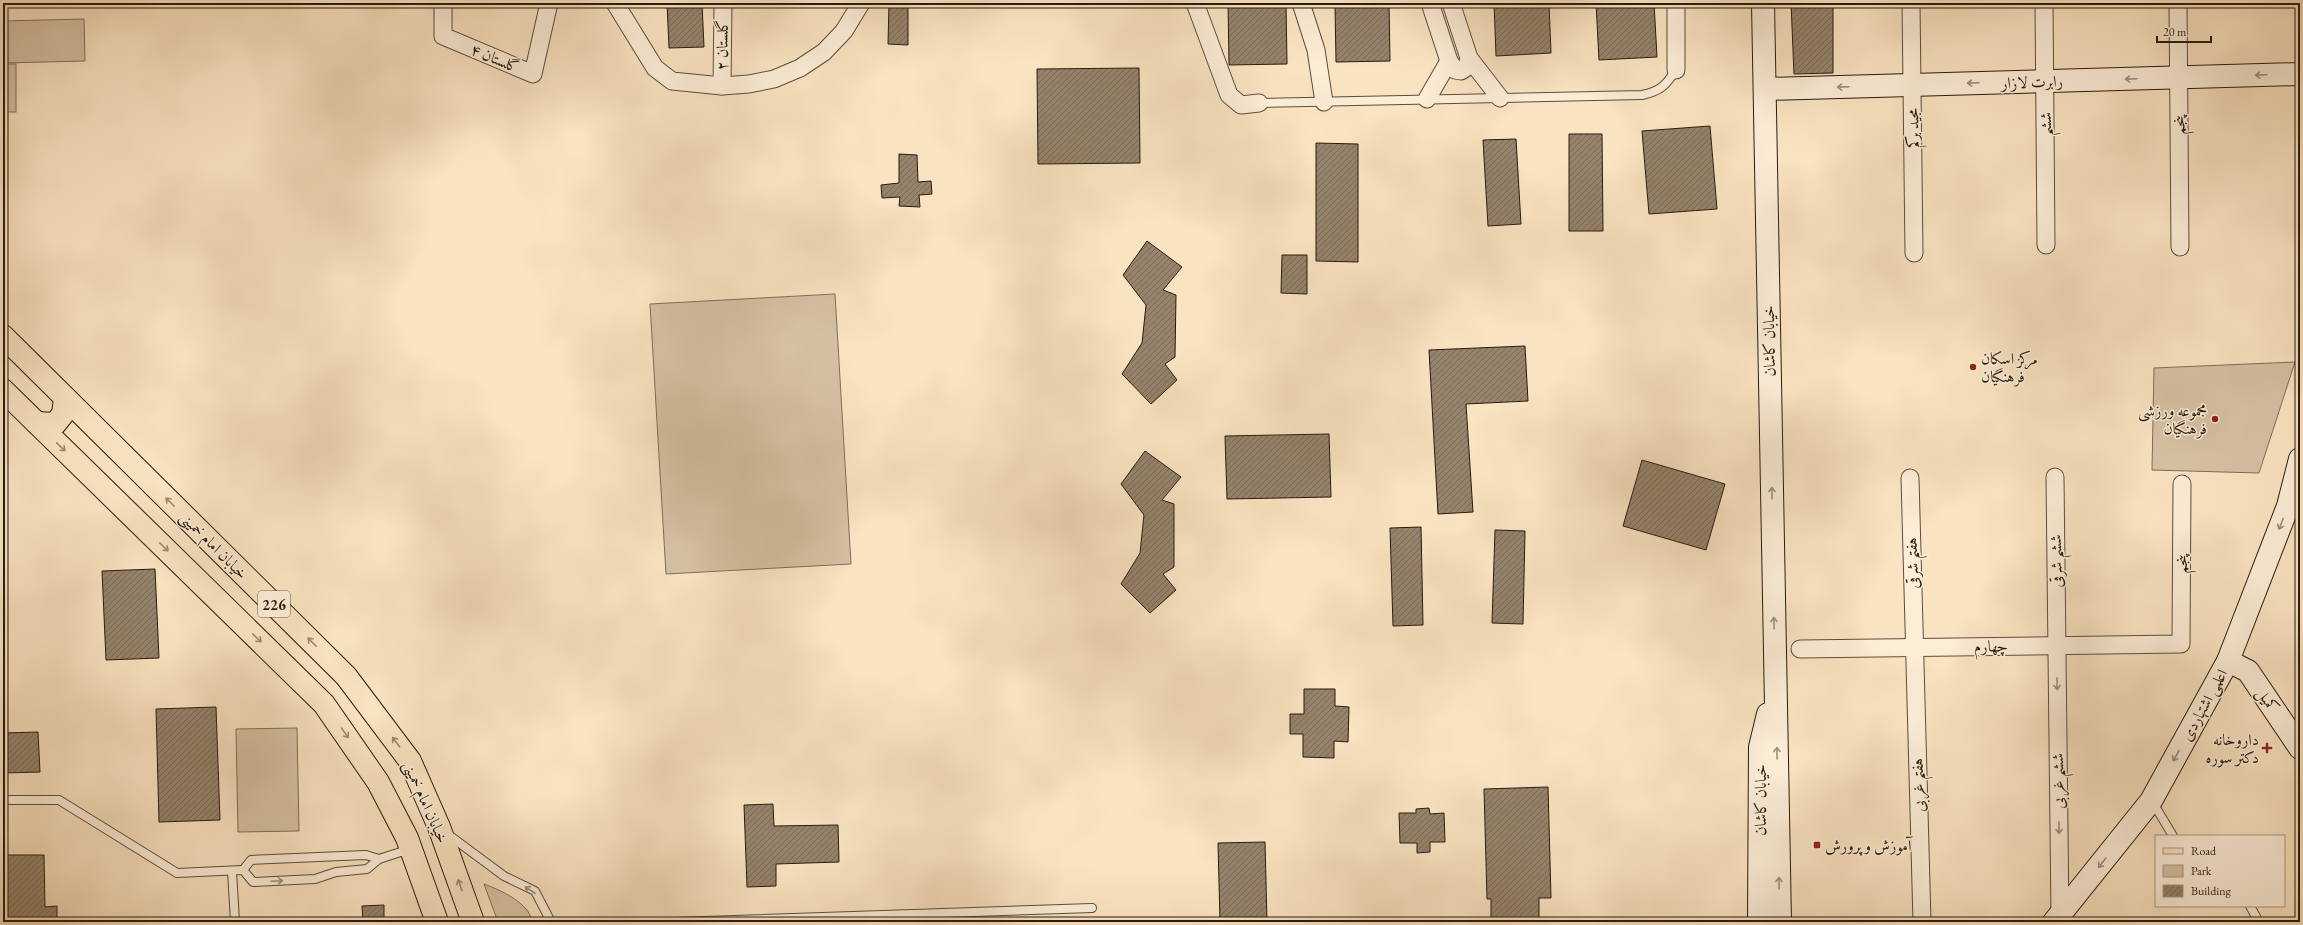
<svg xmlns="http://www.w3.org/2000/svg" width="2303" height="925" viewBox="0 0 2303 925" font-family="'EB Garamond',Amiri,serif">
<defs>
<pattern id="building-hatch" width="6" height="6" patternUnits="userSpaceOnUse"><rect width="6" height="6" fill="#95836c"/><path d="M-1 1l2-2M0 6l6-6M5 7l2-2" fill="none" stroke="#7a6a57"/></pattern>
</defs>
<rect width="100%" height="100%" fill="#fae3c1"/>
<filter id="stains"><feTurbulence type="fractalNoise" baseFrequency=".005" numOctaves="4"/><feColorMatrix values="0 0 0 0 .2 0 0 0 0 .09 0 0 0 0 .02 0 0 0 .5 -.17"/></filter>
<radialGradient id="worn" r=".72"><stop offset=".6" stop-color="#630" stop-opacity="0"/><stop offset="1" stop-color="#630" stop-opacity=".3"/></radialGradient>
<g fill="#d6c1a3" stroke="#7e6e59">
<polygon points="84,19 85,61 3,63 3,21"/>
<rect x="3" y="64" width="13" height="48"/>
<polygon points="835,294 851,564 666,574 650,304"/>
<polygon points="2295,362 2259,473 2152,470 2154,368"/>
<polygon points="297,728 299,831 238,832 236,729"/>
<path d="M484,884C500,890 530,903 532,922H498Z"/>
</g>
<g fill="url(#building-hatch)" stroke="#271b0f">
<polygon points="667,3 702,3 704,47 669,48"/>
<polygon points="889,3 908,3 908,45 888,44"/>
<polygon points="1228,3 1286,3 1287,64 1229,65"/>
<polygon points="1494,3 1549,3 1551,53 1496,56"/>
<polygon points="1596,3 1654,3 1657,57 1599,60"/>
<polygon points="1791,3 1833,3 1833,73 1794,74"/>
<polygon points="1389,5 1390,61 1336,62 1335,6"/>
<polygon points="1139,68 1140,163 1038,164 1037,69"/>
<polygon points="1710,126 1717,209 1649,214 1642,131"/>
<polygon points="1569,134 1602,134 1603,231 1569,231"/>
<polygon points="1516,139 1521,224 1488,226 1483,140"/>
<polygon points="1316,143 1358,144 1358,262 1316,261"/>
<polygon points="899,154 917,155 918,182 931,181 932,194 919,195 920,207 899,206 900,197 882,198 881,185 899,183"/>
<polygon points="1147,241 1182,267 1163,290 1176,295 1175,357 1165,364 1177,380 1151,404 1122,374 1142,343 1146,305 1123,275"/>
<polygon points="1282,255 1307,255 1307,294 1281,293"/>
<polygon points="1525,346 1528,401 1466,404 1473,512 1438,514 1429,350"/>
<polygon points="1329,434 1331,497 1227,499 1225,436"/>
<polygon points="1145,451 1181,477 1162,500 1174,504 1174,567 1163,574 1176,590 1150,613 1121,584 1140,553 1144,515 1121,484"/>
<polygon points="1642,460 1725,484 1706,550 1623,526"/>
<polygon points="1421,527 1423,625 1393,626 1390,528"/>
<polygon points="1495,530 1525,531 1523,624 1492,623"/>
<polygon points="155,569 159,658 106,660 102,571"/>
<polygon points="1304,689 1335,689 1335,706 1349,707 1348,742 1334,741 1334,758 1303,757 1303,734 1290,734 1290,714 1304,714"/>
<polygon points="216,707 220,820 159,822 156,709"/>
<polygon points="38,732 40,772 3,773 3,733"/>
<polygon points="1548,787 1551,898 1539,898 1539,922 1491,922 1491,899 1487,899 1484,789"/>
<polygon points="773,804 774,826 838,825 839,862 776,864 776,886 747,887 744,805"/>
<polygon points="1429,808 1430,814 1444,813 1445,842 1430,842 1430,852 1417,853 1417,843 1400,843 1399,813 1416,813 1416,809"/>
<polygon points="1265,842 1267,922 1220,922 1218,843"/>
<polygon points="3,855 44,855 45,907 57,906 57,922 3,922"/>
<polygon points="384,905 384,922 363,922 362,906"/>
</g>
<g fill="none" stroke-linecap="round" stroke-linejoin="round">
<defs>
<g id="lane">
<path d="M1259,103L1642,95C1661,91 1666,85 1676,70"/>
<polyline points="3,800 59,800 177,873 243,870"/>
<polyline points="2152,801 2173,836"/>
<polyline points="446,833 504,876 535,891 551,922"/>
<polyline points="243,870 253,882 315,879 336,872 367,869 379,859 410,849"/>
<polyline points="243,870 251,860 366,855 379,859"/>
<polyline points="232,871 235,922"/>
<polyline points="2250,906 2259,922"/>
<polyline points="675,922 1092,908"/>
</g>
<g id="street">
<polyline points="443,3 443,36 533,74 549,3"/>
<polyline points="615,3 655,68 672,81 722,86 749,84 774,79 800,68 824,52 844,31 861,3"/>
<polyline points="1195,3 1229,95 1241,105 1259,103"/>
<polyline points="1301,3 1316,50 1324,102"/>
<polyline points="1430,3 1449,61 1455,70 1461,71 1467,67 1469,58"/>
<polyline points="1451,3 1469,58 1500,98"/>
<polyline points="1911,3 1914,253"/>
<polyline points="2044,3 2046,245"/>
<polyline points="2178,3 2180,247"/>
<polyline points="1676,70 1676,3"/>
<polyline points="722,86 723,3"/>
<polyline points="1427,99 1449,61"/>
<polyline points="2055,477 2060,917"/>
<polyline points="1910,478 1922,922"/>
<polyline points="1800,649 2181,644 2182,484"/>
</g>
<g id="secondary">
<polyline points="1763,3 1780,922"/>
<polyline points="1765,89 2300,74"/>
<polyline points="2228,661 2248,671 2300,748"/>
<polyline points="1759,922 1760,747 1768,714"/>
<polyline points="2054,922 2151,801 2228,661 2288,506 2300,459"/>
</g>
<g id="primary">
<polyline points="3,336 346,676 410,761 439,827 473,922"/>
<polyline points="3,390 324,704 378,782 407,838 437,922"/>
<polyline points="37,423 55,424 63,414 65,398"/>
</g>
</defs>
<use href="#lane" stroke="#5c4d3c" stroke-width="10"/>
<use href="#street" stroke="#5c4d3c" stroke-width="19"/>
<use href="#secondary" stroke="#271b0f" stroke-width="24"/>
<use href="#primary" stroke="#271b0f" stroke-width="24"/>
<use href="#lane" stroke="#fcedd7" stroke-width="8"/>
<use href="#street" stroke="#fcedd7" stroke-width="17"/>
<use href="#secondary" stroke="#fcedd7" stroke-width="22"/>
<use href="#primary" stroke="#fae3c1" stroke-width="22"/>
</g>
<defs><path id="oneway-shaft" d="M-6 0H5M1.5-3L5.5 0L1.5 3" fill="none" stroke-width="1.6" stroke-linecap="round" stroke-linejoin="round"/></defs>
<g stroke="#9c8e7d">
<use href="#oneway-shaft" transform="translate(2261 75) rotate(178)"/>
<use href="#oneway-shaft" transform="translate(2131 79) rotate(178)"/>
<use href="#oneway-shaft" transform="translate(1973 83) rotate(178)"/>
<use href="#oneway-shaft" transform="translate(1843 87) rotate(178)"/>
<use href="#oneway-shaft" transform="translate(1772 493) rotate(-91)"/>
<use href="#oneway-shaft" transform="translate(2281 524) rotate(111)"/>
<use href="#oneway-shaft" transform="translate(1774 623) rotate(-91)"/>
<use href="#oneway-shaft" transform="translate(2057 684) rotate(89)"/>
<use href="#oneway-shaft" transform="translate(1777 753) rotate(-91)"/>
<use href="#oneway-shaft" transform="translate(2176 756) rotate(119)"/>
<use href="#oneway-shaft" transform="translate(2059 828) rotate(89)"/>
<use href="#oneway-shaft" transform="translate(2102 863) rotate(128)"/>
<use href="#oneway-shaft" transform="translate(277 881) rotate(-3)"/>
<use href="#oneway-shaft" transform="translate(1779 883) rotate(-91)"/>
<use href="#oneway-shaft" transform="translate(530 890) rotate(-147)"/>
</g>
<g stroke="#9b8971">
<use href="#oneway-shaft" transform="translate(61 447) rotate(44)"/>
<use href="#oneway-shaft" transform="translate(170 502) rotate(-135)"/>
<use href="#oneway-shaft" transform="translate(164 547) rotate(44)"/>
<use href="#oneway-shaft" transform="translate(257 638) rotate(44)"/>
<use href="#oneway-shaft" transform="translate(312 642) rotate(-135)"/>
<use href="#oneway-shaft" transform="translate(345 733) rotate(55)"/>
<use href="#oneway-shaft" transform="translate(396 742) rotate(-127)"/>
<use href="#oneway-shaft" transform="translate(460 885) rotate(-110)"/>
</g>
<g fill="#8f2418" stroke="#fcedd7" stroke-width="1.5">
<circle cx="1973" cy="367" r="4"/>
<circle cx="2215" cy="419" r="4"/>
<path d="M2265 742h4v4h4v4h-4v4h-4v-4h-4v-4h4z"/>
<rect x="1813" y="841" width="8" height="8" rx="2"/>
</g>
<g text-anchor="middle" dominant-baseline="central" stroke-width="3" stroke-linejoin="round" paint-order="stroke">
<rect fill="#fcedd7" stroke="#675a4b" stroke-width="1" x="258" y="591" width="32" height="26" rx="3"/>
<g font-size="15" font-weight="bold" fill="#271b0f">
<text x="274" y="604">226</text>
</g>
<g font-size="16" fill="#271b0f" stroke="#fcedd7">
<text transform="translate(722 45) rotate(-89)">گلستان ۲</text>
<text transform="translate(495 58) rotate(23)">گلستان ۴</text>
<text transform="translate(2032 82) rotate(-2)">رابرت لازار</text>
<text transform="translate(2045 124) rotate(-90)">ششم</text>
<text transform="translate(2179 125) rotate(-91)">پنجم</text>
<text transform="translate(1913 128) rotate(-91)">مجید برکم</text>
<text transform="translate(1769 341) rotate(-91)">خیابان کاشان</text>
<text transform="translate(214 545) rotate(45)">خیابان امام خمینی</text>
<text transform="translate(2056 561) rotate(-91)">ششم شرقی</text>
<text transform="translate(1912 563) rotate(-92)">هفتم شرقی</text>
<text transform="translate(2181 564) rotate(-90)">پنجم</text>
<text transform="translate(1991 646) rotate(-1)">چهارم</text>
<text transform="translate(2268 700) rotate(56)">کمیل</text>
<text transform="translate(2204 705) rotate(-61)">اعلمی اشتهاردی</text>
<text transform="translate(2058 781) rotate(-91)">ششم غربی</text>
<text transform="translate(1918 785) rotate(-92)">هفتم غربی</text>
<text transform="translate(1760 800) rotate(-90)">خیابان کاشان</text>
<text transform="translate(426 802) rotate(66)">خیابان امام خمینی</text>
</g>
<g font-size="16" fill="#271b0f" stroke="#fcedd7" text-anchor="start">
<text x="1981" y="358">مرکز اسکان<tspan x="1981" dy="18">فرهنگیان</tspan></text>
<text x="2207" y="410" text-anchor="end">مجموعه ورزشی<tspan x="2207" dy="18">فرهنگیان</tspan></text>
<text x="2259" y="739" text-anchor="end">داروخانه<tspan x="2259" dy="18">دکتر سوره</tspan></text>
<text x="1825" y="845">آموزش و پرورش</text>
</g>
</g>
<rect width="2303" height="925" fill="none" stroke="#fae3c1" stroke-width="16"/>
<rect x="4" y="4" width="2295" height="917" fill="none" stroke="#271b0f" stroke-width="2"/>
<rect x="8" y="8" width="2287" height="909" fill="none" stroke="#271b0f"/>
<rect x="2155" y="835" width="130" height="72" fill="#fcedd7" stroke="#a79987"/>
<rect x="2163" y="848" width="20" height="6" fill="#fae3c1" stroke="#a79987"/>
<text x="2191" y="855" font-size="12" fill="#271b0f">Road</text>
<rect x="2163" y="865" width="20" height="12" fill="#d6c1a3" stroke="#a79987"/>
<text x="2191" y="875" font-size="12" fill="#271b0f">Park</text>
<rect x="2163" y="885" width="20" height="12" fill="url(#building-hatch)" stroke="#a79987"/>
<text x="2191" y="895" font-size="12" fill="#271b0f">Building</text>
<path d="M2157 36v6h54v-6" fill="none" stroke="#271b0f" stroke-width="2"/>
<text x="2163" y="36" font-size="12" fill="#271b0f" stroke="#fcedd7" stroke-width="3" paint-order="stroke">20 m</text>
<rect width="100%" height="100%" filter="url(#stains)"/>
<rect width="100%" height="100%" fill="url(#worn)"/>
</svg>
